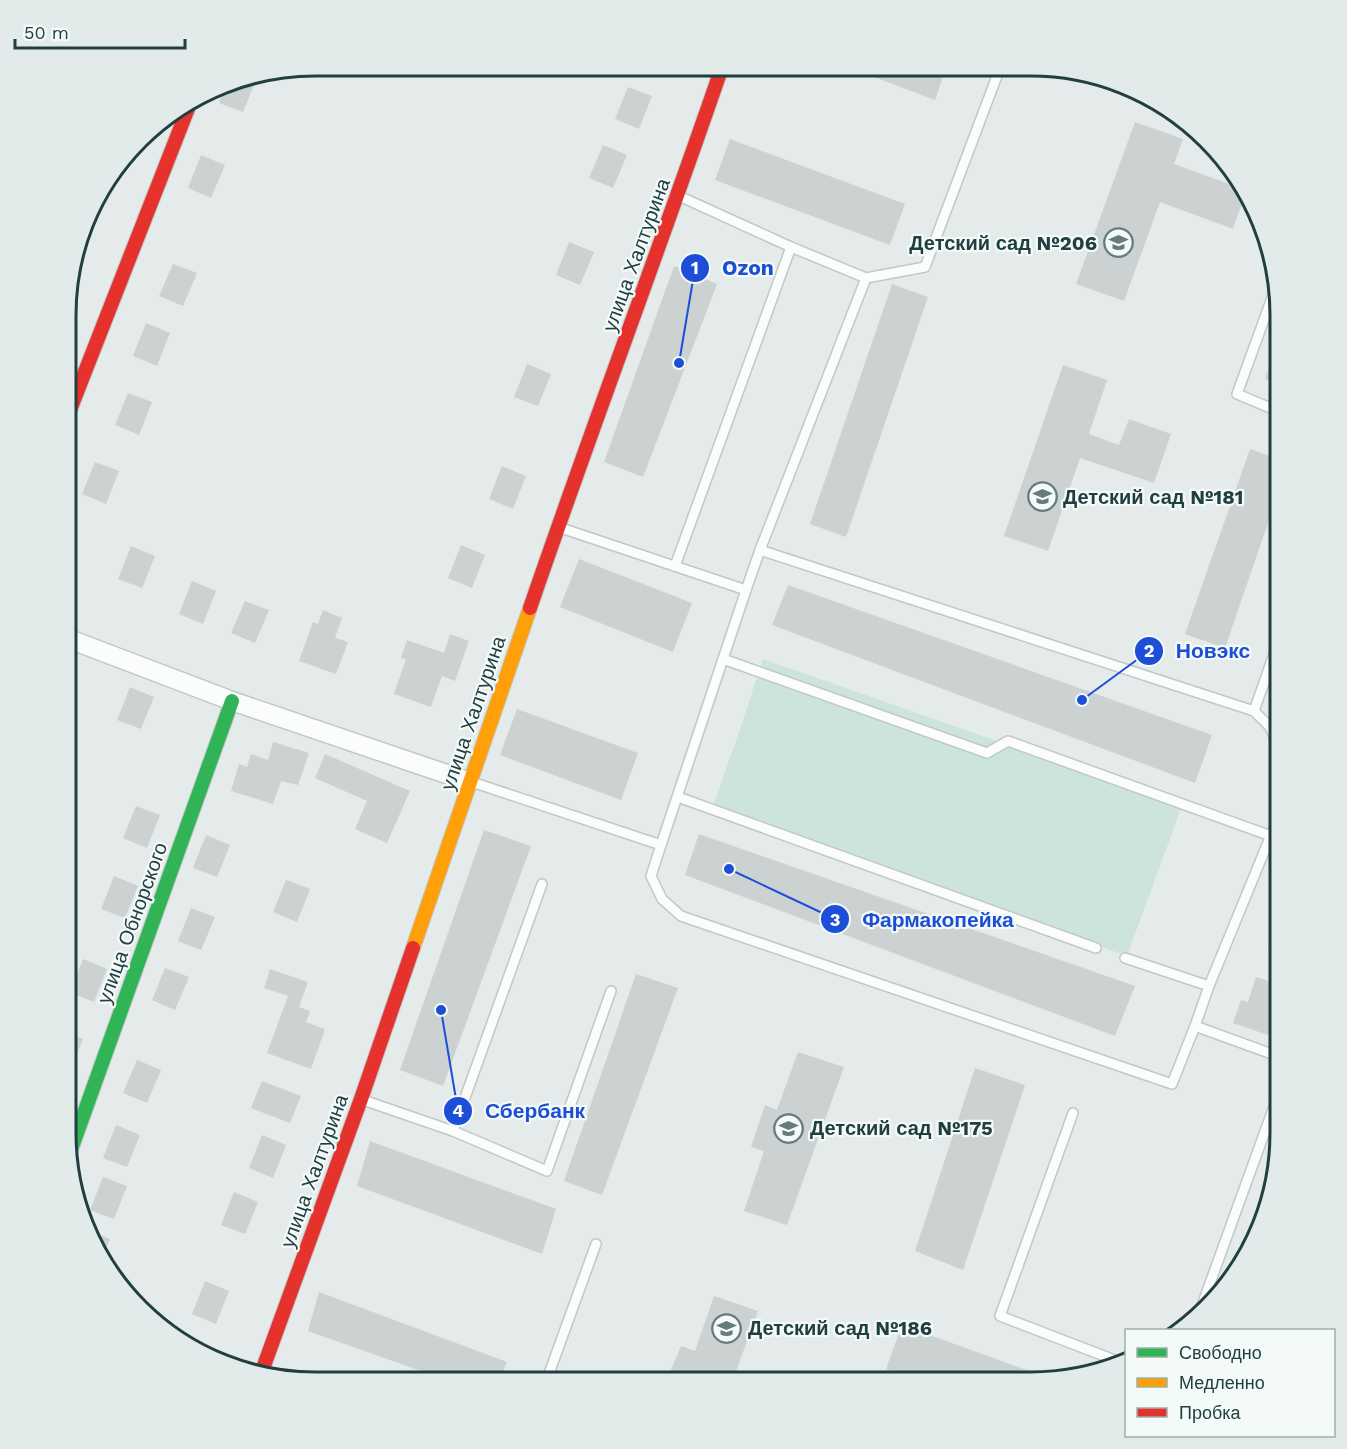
<svg xmlns="http://www.w3.org/2000/svg" width="1347" height="1449" viewBox="0 0 1347 1449" font-family="'Work Sans',sans-serif">
<rect width="100%" height="100%" fill="#e5eaea"/>
<polygon fill="#cde4dc" points="763,659 1182,806 1127,956 713,806 737,738"/>
<g fill="#ccd1d1">
<polygon points="848,67 946,68 935,100"/>
<polygon points="249,77 256,80 243,112 219,103 226,84 235,79"/>
<polygon points="628,87 652,96 639,129 615,119"/>
<polygon points="1135,122 1183,139 1174,164 1246,190 1246,192 1233,229 1160,202 1124,301 1076,284"/>
<polygon points="730,139 905,204 890,245 715,180"/>
<polygon points="603,145 627,155 613,188 589,178"/>
<polygon points="201,155 225,165 211,198 188,188"/>
<polygon points="569,242 594,252 580,285 556,275"/>
<polygon points="173,264 197,273 183,306 159,296"/>
<polygon points="674,266 717,284 643,477 604,462"/>
<polygon points="892,284 928,297 846,537 810,524"/>
<polygon points="146,323 170,333 157,366 133,356"/>
<polygon points="1280,337 1280,384 1265,379"/>
<polygon points="527,364 551,374 538,406 514,397"/>
<polygon points="1063,365 1107,380 1089,434 1119,445 1129,419 1171,434 1154,483 1080,458 1048,551 1004,536"/>
<polygon points="128,393 152,402 139,435 115,425"/>
<polygon points="1250,449 1280,460 1280,488 1225,648 1185,634"/>
<polygon points="95,462 119,471 106,504 82,494"/>
<polygon points="502,466 526,476 513,509 489,499"/>
<polygon points="461,545 485,555 472,588 448,578"/>
<polygon points="131,546 155,556 142,588 118,579"/>
<polygon points="579,559 692,603 673,652 560,607"/>
<polygon points="192,581 216,591 203,624 179,614"/>
<polygon points="788,585 1212,735 1195,783 772,625"/>
<polygon points="245,601 269,610 255,643 231,633"/>
<polygon points="323,610 342,618 335,638 348,642 336,674 299,661 313,622 318,624"/>
<polygon points="450,634 469,641 455,681 442,676 431,707 394,694 406,659 401,658 407,640 444,653"/>
<polygon points="130,687 154,697 141,729 117,720"/>
<polygon points="517,709 638,753 621,800 500,755"/>
<polygon points="273,742 309,753 298,785 281,781 273,804 231,791 239,764 247,767 251,754 268,760"/>
<polygon points="325,754 410,791 387,843 355,829 367,801 315,778"/>
<polygon points="136,806 160,815 147,848 123,838"/>
<polygon points="484,830 531,846 443,1086 400,1070"/>
<polygon points="699,834 1135,986 1115,1036 685,875"/>
<polygon points="206,835 230,845 217,877 193,868"/>
<polygon points="114,876 138,886 125,918 101,909"/>
<polygon points="286,880 310,889 297,922 273,912"/>
<polygon points="191,908 215,917 201,950 178,941"/>
<polygon points="1280,916 1280,953 1268,948"/>
<polygon points="83,959 107,969 94,1002 70,992"/>
<polygon points="165,968 189,977 175,1010 152,1000"/>
<polygon points="270,969 308,982 299,1007 310,1011 306,1022 325,1029 311,1069 267,1053 288,996 264,988"/>
<polygon points="636,974 678,988 602,1195 564,1181"/>
<polygon points="1256,977 1280,985 1280,1032 1278,1032 1276,1038 1233,1023 1241,1000 1248,1002"/>
<polygon points="67,1033 83,1039 70,1072 67,1071"/>
<polygon points="798,1052 844,1067 787,1225 744,1211 764,1151 751,1147 765,1105 777,1110"/>
<polygon points="137,1060 161,1070 147,1103 123,1093"/>
<polygon points="975,1068 1025,1085 963,1270 915,1251"/>
<polygon points="262,1081 301,1096 290,1123 251,1108"/>
<polygon points="116,1125 140,1135 127,1167 103,1158"/>
<polygon points="262,1135 286,1145 273,1178 249,1168"/>
<polygon points="370,1141 556,1209 542,1254 357,1186"/>
<polygon points="103,1177 127,1186 114,1219 90,1210"/>
<polygon points="234,1192 258,1202 245,1234 221,1225"/>
<polygon points="87,1230 110,1239 102,1259"/>
<polygon points="205,1281 229,1291 216,1324 192,1314"/>
<polygon points="319,1292 507,1362 499,1382 452,1382 308,1331"/>
<polygon points="714,1296 758,1311 732,1382 666,1382 681,1346 695,1351"/>
<polygon points="902,1325 1057,1381 1048,1382 925,1382 886,1369"/>
</g>
<g fill="none" stroke-linecap="round" stroke-linejoin="round">
<defs>
<g id="lane">
<polyline points="679,196 791,247 866,278 760,550"/>
<polyline points="866,278 925,267 1000,68"/>
<polyline points="1277,284 1237,394 1280,412"/>
<polyline points="561,528 746,590 760,550 1254,711 1270,727 1280,750"/>
<polyline points="675,566 791,247"/>
<polyline points="723,659 987,753 1008,741 1271,836"/>
<polyline points="1254,711 1280,637"/>
<polyline points="472,782 661,845 651,876 662,899 681,916 1172,1084 1195,1026 1280,1057"/>
<polyline points="678,797 1096,948"/>
<polyline points="661,845 746,590"/>
<polyline points="1125,958 1209,986"/>
<polyline points="1195,1026 1209,986 1280,813"/>
<polyline points="363,1100 453,1131 542,884"/>
<polyline points="1073,1113 1000,1316 1125,1364"/>
<polyline points="453,1131 547,1171 611,991"/>
<polyline points="1201,1308 1280,1090"/>
<polyline points="546,1382 596,1244"/>
</g>
<polyline id="street" points="69,639 232,701 470,782"/>
<polyline id="fast" points="68,1158 232,701"/>
<polyline id="slow" points="413,948 530,608"/>
<g id="jam">
<polyline points="70,410 189,106"/>
<path d="M530,608C592,427 660,248 722,67"/>
<polyline points="262,1371 361,1099 413,948"/>
</g>
</defs>
<use href="#lane" stroke="#c2c7c7" stroke-width="12"/>
<use href="#street" stroke="#c2c7c7" stroke-width="21"/>
<use href="#fast" stroke="#c0c8c8" stroke-width="16"/>
<use href="#slow" stroke="#c0c8c8" stroke-width="16"/>
<use href="#jam" stroke="#c0c8c8" stroke-width="16"/>
<use href="#lane" stroke="#fbfcfc" stroke-width="9"/>
<use href="#street" stroke="#fbfcfc" stroke-width="18"/>
<use href="#fast" stroke="#30b455" stroke-width="14"/>
<use href="#slow" stroke="#ff9f0a" stroke-width="14"/>
<use href="#jam" stroke="#e5322d" stroke-width="14"/>
</g>
<defs>
<symbol id="school-ring" viewBox="-11 -11 22 22"><circle r="9.5" fill="#f3faf8" stroke="#667b7c" stroke-width="1.5"/><path d="M0-5L7-2L0 1L-7-2ZM-4 1L0 2.5L4 1V4Q0 6-4 4Z" fill="#667b7c"/></symbol>
</defs>
<g fill-rule="evenodd">
<use href="#school-ring" x="1102" y="226" width="33" height="33"/>
<use href="#school-ring" x="1026" y="480" width="33" height="33"/>
<use href="#school-ring" x="772" y="1112" width="33" height="33"/>
<use href="#school-ring" x="710" y="1312" width="33" height="33"/>
</g>
<g text-anchor="middle" dominant-baseline="central" stroke-width="4.5" stroke-linejoin="round" paint-order="stroke">
<g font-size="20" font-weight="bold" fill="#213f40" stroke="#f3faf8" text-anchor="start">
<text x="1097" y="243" text-anchor="end">Детский сад №206</text>
<text x="1063" y="497">Детский сад №181</text>
<text x="810" y="1128">Детский сад №175</text>
<text x="748" y="1328">Детский сад №186</text>
</g>
<g font-size="20" fill="#213f40" stroke="#f3faf8">
<text transform="translate(636 255) rotate(-70)">улица Халтурина</text>
<text transform="translate(473 713) rotate(-71)">улица Халтурина</text>
<text transform="translate(132 923) rotate(-70)">улица Обнорского</text>
<text transform="translate(314 1171) rotate(-70)">улица Халтурина</text>
</g>
</g>
<path d="M0 0H1347V1449H0ZM315 76H1031A239 239 0 0 1 1270 315V1133A239 239 0 0 1 1031 1372H315A239 239 0 0 1 76 1133V315A239 239 0 0 1 315 76Z" fill="#e2ebe9" fill-rule="evenodd"/>
<path fill="none" stroke="#213f40" stroke-width="3" d="M315 76H1031A239 239 0 0 1 1270 315V1133A239 239 0 0 1 1031 1372H315A239 239 0 0 1 76 1133V315A239 239 0 0 1 315 76Z"/>
<path fill="none" stroke="#1d4ed8" stroke-width="2" d="M679 363L695 268M1082 700L1149 651M729 869L835 919M441 1010L458 1111"/>
<g fill="#1d4ed8" stroke="#f3faf8" stroke-width="2">
<circle cx="679" cy="363" r="6"/>
<circle cx="1082" cy="700" r="6"/>
<circle cx="729" cy="869" r="6"/>
<circle cx="441" cy="1010" r="6"/>
<circle cx="695" cy="268" r="15"/>
<circle cx="1149" cy="651" r="15"/>
<circle cx="835" cy="919" r="15"/>
<circle cx="458" cy="1111" r="15"/>
</g>
<g font-size="18" text-anchor="middle" font-weight="bold" fill="#fff">
<text x="695" y="274">1</text>
<text x="1149" y="657">2</text>
<text x="835" y="926">3</text>
<text x="458" y="1117">4</text>
</g>
<g font-size="21" text-anchor="middle" font-weight="bold" fill="#1d4ed8" stroke="#f3faf8" stroke-width="4.5" stroke-linejoin="round" paint-order="stroke">
<text x="748" y="275">Ozon</text>
<text x="1213" y="658">Новэкс</text>
<text x="938" y="927">Фармакопейка</text>
<text x="535" y="1118">Сбербанк</text>
</g>
<rect x="1125" y="1329" width="210" height="108" fill="#f3faf8" stroke="#9fafae" stroke-width="1.5"/>
<rect x="1137" y="1348" width="30" height="9" fill="#30b455" stroke="#9fafae" stroke-width="1.5"/>
<text x="1179" y="1359" font-size="18" fill="#213f40">Свободно</text>
<rect x="1137" y="1378" width="30" height="9" fill="#ff9f0a" stroke="#9fafae" stroke-width="1.5"/>
<text x="1179" y="1389" font-size="18" fill="#213f40">Медленно</text>
<rect x="1137" y="1408" width="30" height="9" fill="#e5322d" stroke="#9fafae" stroke-width="1.5"/>
<text x="1179" y="1419" font-size="18" fill="#213f40">Пробка</text>
<path d="M15 39v9h170v-9" fill="none" stroke="#213f40" stroke-width="3"/>
<text x="24" y="39" font-size="18" fill="#213f40" stroke="#f3faf8" stroke-width="4.5" paint-order="stroke">50 m</text>
</svg>
